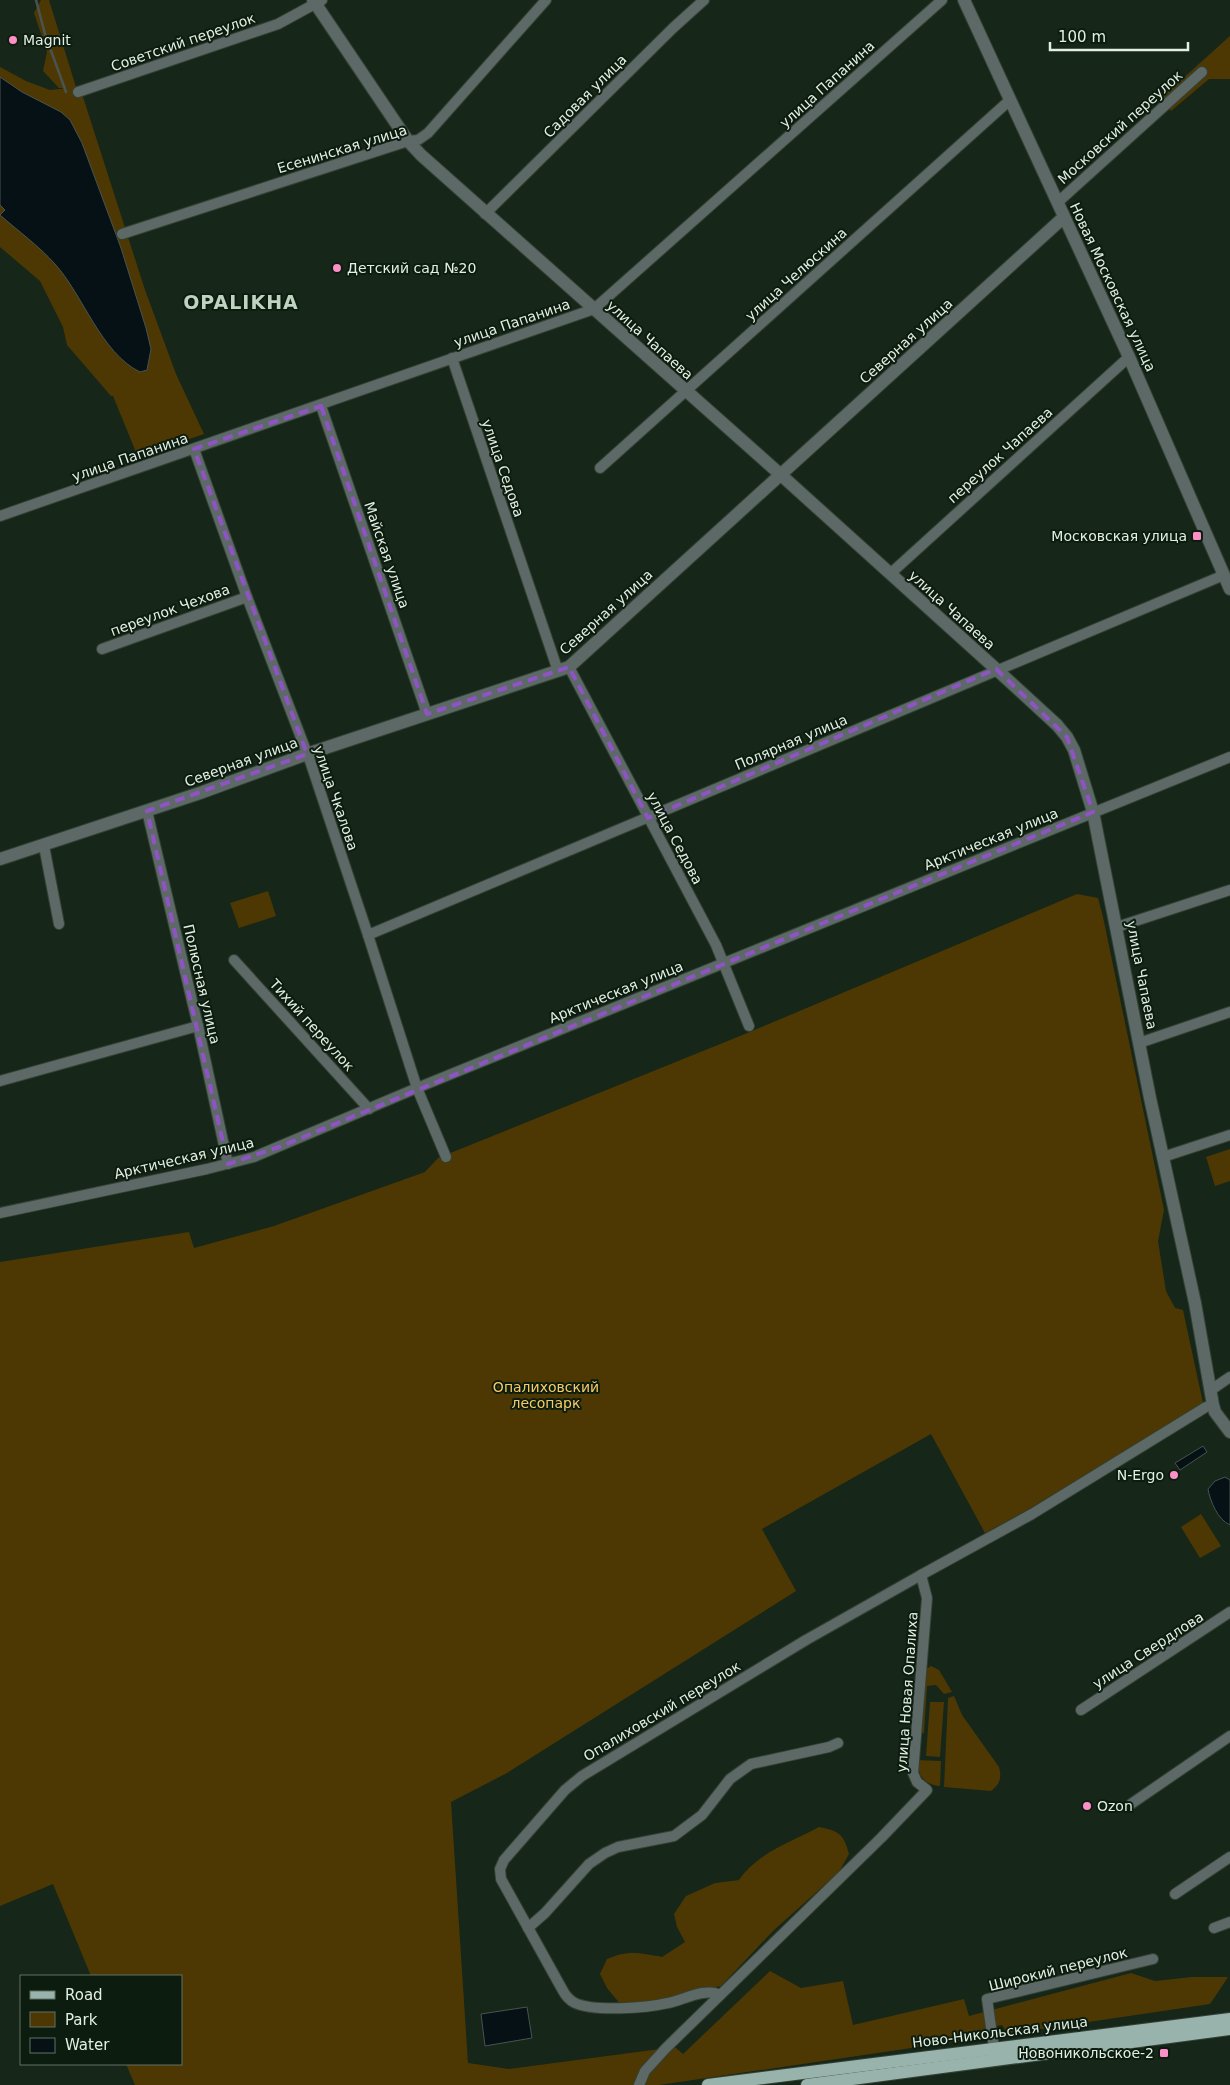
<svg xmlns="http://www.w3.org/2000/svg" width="1230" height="2085" viewBox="0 0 1230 2085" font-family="'DejaVu Sans',sans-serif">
<rect width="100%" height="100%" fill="#162618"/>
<g fill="#4d3803">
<polygon points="41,0 49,0 76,87 83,97 145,290 176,374 204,434 138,457 113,396 111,396 67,345 63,327 40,281 0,247 0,67 26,81 50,90 68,88 59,88 43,71 47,52 34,13"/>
<polygon points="1230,36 1230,79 1209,79 1171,111 1160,99"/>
<polygon points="268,891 276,916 239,928 230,903"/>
<polygon points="1077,894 1098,898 1103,917 1164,1210 1158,1241 1166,1291 1175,1308 1183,1310 1203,1403 1029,1509 985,1533 931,1434 762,1529 796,1591 507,1773 451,1802 468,2063 509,2069 675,2047 683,2054 770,1971 801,1988 843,1981 853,2025 964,1999 969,2016 1131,1973 1155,1981 1192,1977 1228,1977 1210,2004 1008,2034 1002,2025 991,2027 986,2037 659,2085 135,2085 126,2064 181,2064 181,1976 91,1976 53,1884 0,1906 0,1262 189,1232 194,1248 274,1226 425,1172 438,1158 745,1034"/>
<polygon points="1230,1149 1230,1181 1215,1186 1206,1157"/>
<polygon points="1201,1514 1221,1546 1200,1558 1181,1527"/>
<polygon points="931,1666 939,1670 952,1692 944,1694 936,1685 927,1686 924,1733 919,1733 923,1671"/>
<path d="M954,1696L962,1715L999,1767C1002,1778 1000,1784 991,1791L944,1787L948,1698Z"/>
<polygon points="930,1702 944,1702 940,1757 926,1756"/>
<path d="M917,1760L941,1761L940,1786C925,1785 917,1775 917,1760Z"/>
<path d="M819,1827C839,1831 844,1834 849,1854L839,1872L774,1930L721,1986L666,1999L621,2005L607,1988L600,1974L607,1959C629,1950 639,1953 662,1957L685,1942L677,1927L674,1914L686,1896L715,1883L739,1880C757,1853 791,1842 819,1827Z"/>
</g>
<g fill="#051114" stroke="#485352">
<path d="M0,77L22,92L61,112L70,120L82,143L121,248L146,328L151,349L147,370L140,372C101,353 83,295 55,264C39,246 18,231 0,215L5,210L0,205Z"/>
<polygon points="1203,1446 1207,1452 1180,1470 1175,1463"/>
<path d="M1225,1477L1230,1480V1525C1218,1520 1210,1501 1208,1489L1215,1481Z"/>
<polygon points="527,2007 532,2038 485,2046 481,2014"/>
</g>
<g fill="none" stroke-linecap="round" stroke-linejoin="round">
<polyline stroke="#485352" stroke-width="2.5" points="36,0 45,34 66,92"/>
<defs>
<g id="minor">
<polyline points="78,92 278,24 322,0"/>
<polyline points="1058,202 1202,72"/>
<polyline points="485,214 673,28 704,0"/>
<polyline points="122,234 408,141 418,140 428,133 546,0"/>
<polyline points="452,358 558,671"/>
<polyline points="321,406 427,714"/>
<polyline points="194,449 247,597 310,761 368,935 417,1088 446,1157"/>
<polyline points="600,468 1010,100"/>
<polyline points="0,516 594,309 942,0"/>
<polyline points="890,574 1129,357"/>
<polyline points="102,649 247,597"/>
<polyline points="569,667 716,945 749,1026"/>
<polyline points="147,811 198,1026 228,1164"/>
<polyline points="44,846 59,924"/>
<polyline points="1117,927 1230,890"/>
<path d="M368,935C654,816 938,693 1224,575"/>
<polyline points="234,960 369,1109"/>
<polyline points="1139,1043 1230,1012"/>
<polyline points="0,1081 198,1026"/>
<polyline points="1163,1157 1230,1135"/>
<polyline points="0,1213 207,1169 254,1157 417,1088 1230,757"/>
<polyline points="1211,1390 1230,1377"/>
<polyline points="1081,1710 1230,1612"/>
<polyline points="1131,1804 1230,1736"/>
<polyline points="1175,1894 1230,1857"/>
<polyline points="528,1928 545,1913 589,1864 605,1853 618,1847 674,1836 702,1815 730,1779 751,1764 829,1747 838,1743"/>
<polyline points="1214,1928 1230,1922"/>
<path d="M720,1995C706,1987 683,2000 668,2003C646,2008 595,2012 575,2003C569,2000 565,1995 562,1989L501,1879L500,1869L504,1860L565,1790L582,1776L806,1640L921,1575"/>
<polyline points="994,2048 987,1999 1153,1959"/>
<polyline points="639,2085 645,2071 666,2048 881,1838 927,1790 917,1782 913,1773 927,1598 921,1575 1032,1514 1206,1407 1213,1405"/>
</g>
<g id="tertiary">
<polyline points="313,0 408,141 421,155 781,475 996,669 1057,725 1067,737 1074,750 1093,812 1150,1098 1195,1303 1213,1405 1215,1412 1230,1432"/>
<polyline points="964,0 1129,357 1230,589"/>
<polyline points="0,859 200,793 307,754 569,667 1064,217"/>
</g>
<g id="primary">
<polyline points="708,2085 1230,2019"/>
<polyline points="807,2085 1230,2029"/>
</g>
</defs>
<use href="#minor" stroke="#334235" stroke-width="12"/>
<use href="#tertiary" stroke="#334235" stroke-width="14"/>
<use href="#primary" stroke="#334235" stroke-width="14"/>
<use href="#minor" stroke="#5d6966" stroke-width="10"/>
<use href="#tertiary" stroke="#5d6966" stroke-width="12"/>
<use href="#primary" stroke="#98b2ac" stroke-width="12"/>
</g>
<path fill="none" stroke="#9053c6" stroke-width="4" stroke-dasharray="10 6" stroke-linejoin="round" d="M321,406L427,714L569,667L648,818L996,669L1067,737L1093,812L279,1147L228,1164L147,811L307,754L194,449Z"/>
<g fill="#fb8fc6" stroke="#0c1d0f" stroke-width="2">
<circle cx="13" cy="40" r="5"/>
<circle cx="337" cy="268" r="5"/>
<rect x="1192" y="531" width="10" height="10" rx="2.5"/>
<circle cx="1174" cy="1475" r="5"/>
<circle cx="1087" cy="1806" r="5"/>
<rect x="1159" y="2048" width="10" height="10" rx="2.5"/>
</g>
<g text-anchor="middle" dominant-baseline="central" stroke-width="4" stroke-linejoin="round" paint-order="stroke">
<g font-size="14" fill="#e3eee4" stroke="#0c1d0f" text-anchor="start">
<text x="23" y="40">Magnit</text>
<text x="347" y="268">Детский сад №20</text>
<text x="1187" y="536" text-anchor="end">Московская улица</text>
<text x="1164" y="1475" text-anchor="end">N-Ergo</text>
<text x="1097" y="1806">Ozon</text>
<text x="1154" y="2053" text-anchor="end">Новоникольское-2</text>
</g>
<g font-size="14" fill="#e3eee4" stroke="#0c1d0f">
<text transform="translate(183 42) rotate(-19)">Советский переулок</text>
<text transform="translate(827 84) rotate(-42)">улица Папанина</text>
<text transform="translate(585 96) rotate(-45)">Садовая улица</text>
<text transform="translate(1120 127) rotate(-42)">Московский переулок</text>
<text transform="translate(342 149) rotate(-17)">Есенинская улица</text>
<text transform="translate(796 274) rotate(-42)">улица Челюскина</text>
<text transform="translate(1113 287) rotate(65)">Новая Московская улица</text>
<text transform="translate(512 323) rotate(-19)">улица Папанина</text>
<text transform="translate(650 340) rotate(42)">улица Чапаева</text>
<text transform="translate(906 341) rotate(-42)">Северная улица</text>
<text transform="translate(1000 455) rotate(-42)">переулок Чапаева</text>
<text transform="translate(130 457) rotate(-19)">улица Папанина</text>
<text transform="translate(503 468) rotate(71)">улица Седова</text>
<text transform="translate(387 555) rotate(71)">Майская улица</text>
<text transform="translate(170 610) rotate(-20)">переулок Чехова</text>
<text transform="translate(952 610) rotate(42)">улица Чапаева</text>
<text transform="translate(606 612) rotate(-42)">Северная улица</text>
<text transform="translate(791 742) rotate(-23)">Полярная улица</text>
<text transform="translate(241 762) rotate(-20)">Северная улица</text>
<text transform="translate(336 798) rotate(71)">улица Чкалова</text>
<text transform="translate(675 838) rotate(62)">улица Седова</text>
<text transform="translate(991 839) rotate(-22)">Арктическая улица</text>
<text transform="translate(1142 975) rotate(79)">улица Чапаева</text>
<text transform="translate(202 984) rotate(77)">Полюсная улица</text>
<text transform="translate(616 992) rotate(-22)">Арктическая улица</text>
<text transform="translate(312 1025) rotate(48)">Тихий переулок</text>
<text transform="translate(184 1158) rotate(-13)">Арктическая улица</text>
<text transform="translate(1148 1650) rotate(-33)">улица Свердлова</text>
<text transform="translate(907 1692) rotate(-86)">улица Новая Опалиха</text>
<text transform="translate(662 1711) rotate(-31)">Опалиховский переулок</text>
<text transform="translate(1058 1969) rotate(-14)">Широкий переулок</text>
<text transform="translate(1000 2032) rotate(-7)">Ново-Никольская улица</text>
</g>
<g font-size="14" fill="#faca63" stroke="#0c1d0f">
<text x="546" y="1387">Опалиховский<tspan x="546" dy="16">лесопарк</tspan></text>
</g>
<g font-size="19" font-weight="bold" letter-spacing="1" fill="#bed3c0" stroke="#0c1d0f">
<text x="241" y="302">OPALIKHA</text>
</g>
</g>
<rect x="20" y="1975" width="162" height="90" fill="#0c1d0f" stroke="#627164"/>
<rect x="30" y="1991" width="25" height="8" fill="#98b2ac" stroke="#627164"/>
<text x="65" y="2000" font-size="15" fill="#e3eee4">Road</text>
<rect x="30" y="2012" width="25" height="15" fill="#4d3803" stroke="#627164"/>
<text x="65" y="2025" font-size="15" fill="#e3eee4">Park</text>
<rect x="30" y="2038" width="25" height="15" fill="#051114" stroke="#627164"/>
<text x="65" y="2050" font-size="15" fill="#e3eee4">Water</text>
<path d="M1050 42v8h138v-8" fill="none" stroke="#e3eee4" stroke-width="2.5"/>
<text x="1058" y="42" font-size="15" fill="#e3eee4" stroke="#0c1d0f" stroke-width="4" paint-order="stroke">100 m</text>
</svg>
